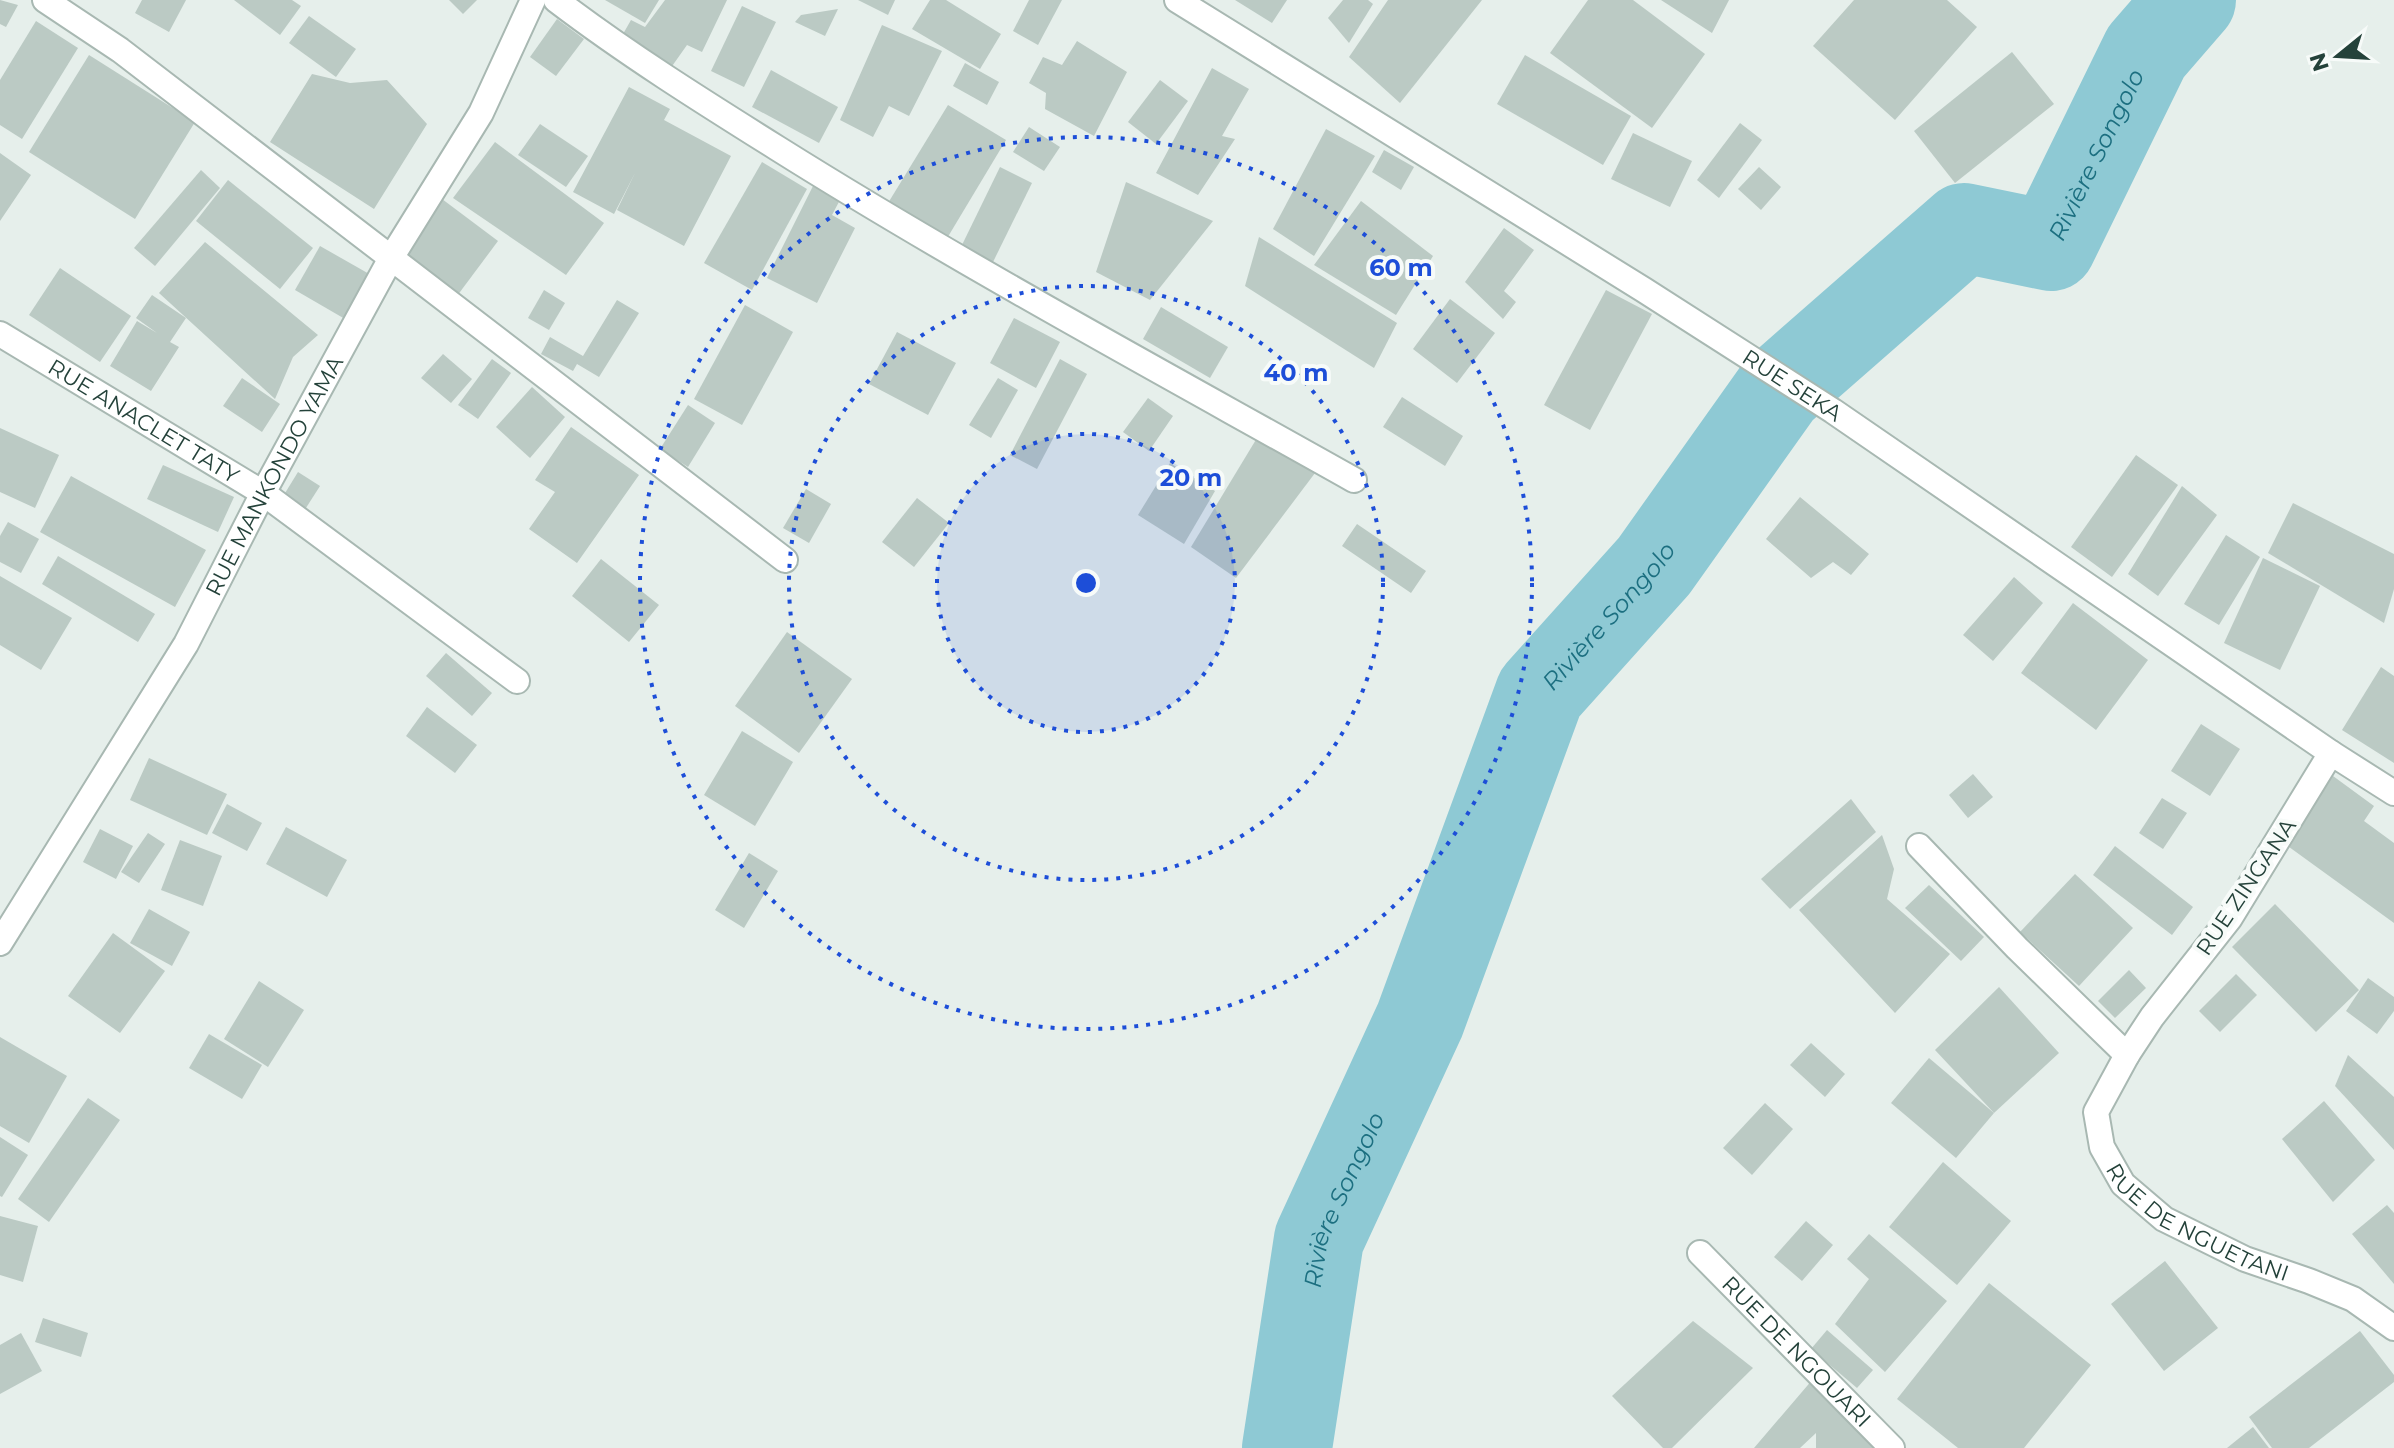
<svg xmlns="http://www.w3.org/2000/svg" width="2394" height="1448" viewBox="0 0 2394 1448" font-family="Montserrat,sans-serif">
<rect width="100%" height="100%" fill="#e6efeb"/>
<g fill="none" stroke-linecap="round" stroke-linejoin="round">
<path stroke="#8ec9d4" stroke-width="90" id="s1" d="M1287,1448L1319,1239L1420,1020L1540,693L1654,566L1779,390L1964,228L2051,246L2146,52L2191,0"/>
</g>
<g fill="#bbcac4">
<polygon points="0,0 18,5 6,27 0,24"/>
<polygon points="142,0 186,0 169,32 135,13"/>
<polygon points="234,0 292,0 301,6 280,35"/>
<polygon points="449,0 477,0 463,14"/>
<polygon points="605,0 659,0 645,23"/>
<polygon points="665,0 727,0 702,52 687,45 670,69 619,41 631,20 645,27"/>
<polygon points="858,0 895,0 888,15"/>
<polygon points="930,0 946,0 1001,34 980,69 912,29"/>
<polygon points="1029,0 1062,0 1038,45 1013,31"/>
<polygon points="1235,0 1287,0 1272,23"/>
<polygon points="1343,0 1368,0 1373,4 1349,43 1328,18"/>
<polygon points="1388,0 1482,0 1400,103 1349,57"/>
<polygon points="1588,0 1633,0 1705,54 1652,128 1550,53"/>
<polygon points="1661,0 1729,0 1712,33"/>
<polygon points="1854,0 1947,0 1977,27 1895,120 1813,46"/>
<polygon points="742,6 776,22 744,87 711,71"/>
<polygon points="838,9 825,36 795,22 801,15"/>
<polygon points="309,16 356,49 336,77 289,43"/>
<polygon points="557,19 584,39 556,76 530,57"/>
<polygon points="36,21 78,48 22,139 0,125 0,80"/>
<polygon points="882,25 942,51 909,116 889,106 873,137 840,120"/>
<polygon points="1077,41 1127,72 1094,136 1045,109 1046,93 1029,83 1043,57 1062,65"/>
<polygon points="2012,52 2054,104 1955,183 1914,131"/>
<polygon points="89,55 195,122 135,219 29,152"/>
<polygon points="1525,55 1631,116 1603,165 1497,104"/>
<polygon points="965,63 999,82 987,105 953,86"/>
<polygon points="1212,68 1249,89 1222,136 1235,139 1198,195 1156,173"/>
<polygon points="771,70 838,107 819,143 752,107"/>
<polygon points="312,74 350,83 387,80 427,124 374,209 270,142"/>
<polygon points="1160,80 1188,101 1156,144 1128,122"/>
<polygon points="629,87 670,109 664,120 731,156 684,246 617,210 635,173 614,214 573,192"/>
<polygon points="948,105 1006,140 943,245 885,208"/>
<polygon points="1740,123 1762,140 1719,198 1697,180"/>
<polygon points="540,124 588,156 566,187 518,155"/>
<polygon points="1029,127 1060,147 1044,171 1013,152"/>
<polygon points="1326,129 1375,156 1314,256 1273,229"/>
<polygon points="1633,133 1692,161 1670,207 1611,179"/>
<polygon points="495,142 604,223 566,275 453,198"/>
<polygon points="1384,150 1414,167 1401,190 1372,172"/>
<polygon points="0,153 31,175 0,221"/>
<polygon points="762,162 807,189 752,290 704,263"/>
<polygon points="1000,167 1032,183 993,262 961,247"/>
<polygon points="1759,167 1781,187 1761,210 1738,189"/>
<polygon points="201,170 220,188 155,266 134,248"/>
<polygon points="228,180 313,248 280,289 196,221"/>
<polygon points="1126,182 1213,221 1150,300 1096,272"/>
<polygon points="814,184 841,198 832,215 855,228 817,303 767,278"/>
<polygon points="442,199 498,241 457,296 401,254"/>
<polygon points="1361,201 1433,256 1396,315 1314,265"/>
<polygon points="1504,228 1534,250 1504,291 1516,302 1503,319 1465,282"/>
<polygon points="1259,237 1397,323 1374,368 1245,286"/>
<polygon points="205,242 318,335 293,357 275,399 159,293"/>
<polygon points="320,246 371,275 345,319 295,290"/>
<polygon points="60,268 131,316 100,362 29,315"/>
<polygon points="544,290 565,303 549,330 528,318"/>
<polygon points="1606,290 1652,314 1590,430 1544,405"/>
<polygon points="152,295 186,318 170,342 179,347 151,391 110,366 137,321 157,333 136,318"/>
<polygon points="1450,299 1495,333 1457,383 1413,349"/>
<polygon points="617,300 639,313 599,377 577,364 573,371 541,354 550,337 583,356"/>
<polygon points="745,305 793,332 742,425 694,399"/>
<polygon points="1161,307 1228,347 1210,378 1143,339"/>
<polygon points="1014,318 1060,342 1036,388 990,363"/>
<polygon points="897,332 956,363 928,415 869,384"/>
<polygon points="443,354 472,379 451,403 421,378"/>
<polygon points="492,359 511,373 478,419 458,405"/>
<polygon points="1060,359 1087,374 1037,469 1010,455"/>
<polygon points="242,378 280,404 262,432 223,406"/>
<polygon points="998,378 1018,390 991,438 969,425"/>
<polygon points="532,387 565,417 530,458 496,427"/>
<polygon points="1402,397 1463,436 1445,466 1383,427"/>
<polygon points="1148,398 1173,416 1149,451 1123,432"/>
<polygon points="688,405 715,423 688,467 660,449"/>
<polygon points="571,427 639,475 577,563 529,529 555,492 535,480"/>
<polygon points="0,428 59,455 35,508 0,492"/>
<polygon points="1257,438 1315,473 1236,578 1191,547"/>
<polygon points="2136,455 2178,485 2112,577 2071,547"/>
<polygon points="1170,463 1215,491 1184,544 1138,515"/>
<polygon points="163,465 234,497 218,532 147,499"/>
<polygon points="298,472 320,486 304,511 282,498"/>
<polygon points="71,476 206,550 175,607 40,532"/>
<polygon points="2182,486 2217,515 2158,596 2128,574"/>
<polygon points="806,489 831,504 809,543 783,528"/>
<polygon points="1800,497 1869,554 1851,575 1833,562 1811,578 1766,539"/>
<polygon points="917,498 949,523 914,567 882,542"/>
<polygon points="2293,503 2394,554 2394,589 2384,623 2268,553"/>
<polygon points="8,522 39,539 21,573 0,562 0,536"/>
<polygon points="1357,524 1426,571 1411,593 1342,546"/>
<polygon points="2226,535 2260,557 2219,625 2184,604"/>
<polygon points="58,556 155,614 138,642 42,584"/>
<polygon points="2263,558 2320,586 2280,670 2224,643"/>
<polygon points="601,559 659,605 629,642 572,596"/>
<polygon points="0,576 72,618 41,670 0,645"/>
<polygon points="2014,577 2043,603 1993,661 1963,635"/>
<polygon points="2073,603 2148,660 2096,730 2021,673"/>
<polygon points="787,632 852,679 799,753 735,706"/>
<polygon points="446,653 492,693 472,716 426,676"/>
<polygon points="2381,667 2394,676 2394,763 2342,730"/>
<polygon points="427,707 477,745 455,773 406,736"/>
<polygon points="2201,724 2240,749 2210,796 2171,771"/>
<polygon points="742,731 793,762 755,826 704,795"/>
<polygon points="149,758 227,794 207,835 130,800"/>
<polygon points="1973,774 1993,797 1968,818 1949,795"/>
<polygon points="2333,776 2374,806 2364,821 2394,843 2394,923 2285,844"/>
<polygon points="2162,798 2187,813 2163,849 2139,833"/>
<polygon points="1851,799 1876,832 1790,909 1761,879"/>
<polygon points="227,804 262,823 247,851 212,833"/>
<polygon points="286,827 347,860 327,897 266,864"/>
<polygon points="100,829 133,846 116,879 83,862"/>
<polygon points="148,833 165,844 139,883 121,872"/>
<polygon points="1882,835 1894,869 1887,899 1950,954 1895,1013 1799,910"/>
<polygon points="180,840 222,856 203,906 161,890"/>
<polygon points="2115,846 2193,907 2172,935 2093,875"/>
<polygon points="749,853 778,871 744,928 715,910"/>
<polygon points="2075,874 2133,928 2079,986 2020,932"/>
<polygon points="1929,885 1984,937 1961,961 1905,908"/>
<polygon points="2275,904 2359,990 2316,1032 2232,947"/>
<polygon points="149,909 190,932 172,966 130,943"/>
<polygon points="113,933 165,971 120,1033 68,996"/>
<polygon points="2129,970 2146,988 2115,1018 2098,1001"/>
<polygon points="2236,974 2257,995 2220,1032 2199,1011"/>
<polygon points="2368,978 2394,997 2394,1011 2377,1034 2346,1011"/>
<polygon points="259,981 304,1010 268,1067 224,1039"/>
<polygon points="1999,987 2059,1053 1994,1113 1935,1050"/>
<polygon points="209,1034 262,1065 242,1099 189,1068"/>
<polygon points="0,1037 67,1076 29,1143 0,1126"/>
<polygon points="1811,1043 1845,1074 1825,1097 1790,1065"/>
<polygon points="2348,1055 2394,1097 2394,1150 2335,1086"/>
<polygon points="1929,1058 1994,1113 1956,1158 1891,1103"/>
<polygon points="88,1098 120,1120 49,1222 18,1199"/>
<polygon points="2324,1101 2375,1160 2333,1202 2282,1139"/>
<polygon points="1765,1103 1793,1129 1752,1175 1723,1148"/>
<polygon points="0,1137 28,1155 2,1197 0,1196"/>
<polygon points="1943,1162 2011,1221 1957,1285 1889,1227"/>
<polygon points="2387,1205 2394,1213 2394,1284 2352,1234"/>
<polygon points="0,1216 38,1226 23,1282 0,1275"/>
<polygon points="1806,1221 1833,1245 1802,1281 1774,1257"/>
<polygon points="1869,1234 1947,1301 1885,1372 1835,1324 1869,1279 1847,1259"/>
<polygon points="2165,1261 2218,1328 2164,1371 2111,1304"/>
<polygon points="1989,1283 2091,1365 2024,1448 1958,1448 1897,1399"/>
<polygon points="43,1318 88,1333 81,1357 35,1342"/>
<polygon points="1693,1321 1753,1368 1672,1448 1663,1448 1612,1396"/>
<polygon points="1827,1330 1873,1370 1857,1388 1811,1349"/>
<polygon points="2360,1331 2394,1375 2394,1382 2309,1448 2272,1448 2249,1417"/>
<polygon points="21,1333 42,1371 0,1394 0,1345"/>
<polygon points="1813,1379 1849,1404 1839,1412 1844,1411 1876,1448 1816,1448 1816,1433 1800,1448 1754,1448"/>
<polygon points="2253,1427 2269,1448 2227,1448"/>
</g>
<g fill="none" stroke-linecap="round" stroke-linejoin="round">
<defs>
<g id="minor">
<polyline points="45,0 120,50 785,560"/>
<path d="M556,0C627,54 702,101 777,148C965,266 1160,371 1354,480"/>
<path id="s2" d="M1177,0L1644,290L1833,411L2331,753L2394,793"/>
<path id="s3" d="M0,334L263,493L517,681"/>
<path id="s4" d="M2331,753L2230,918L2152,1017L2127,1055L2096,1112L2102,1147L2123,1184L2164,1219L2245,1259L2309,1281L2353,1299L2394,1328"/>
<polyline points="1919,846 2017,948 2127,1055"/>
<path id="s5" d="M0,943L186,644L263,493L391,258L481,113L533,0"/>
<path id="s6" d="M1700,1253L1892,1448"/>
</g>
</defs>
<use href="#minor" stroke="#a8b8b2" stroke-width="28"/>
<use href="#minor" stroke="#fff" stroke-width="24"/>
</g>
<circle cx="1086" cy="583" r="149" fill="#1d4ed8" fill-opacity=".12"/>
<g fill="none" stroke="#1d4ed8" stroke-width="4" stroke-dasharray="4 8">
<circle cx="1086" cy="583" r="149"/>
<circle cx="1086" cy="583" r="297"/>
<circle cx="1086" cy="583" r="446"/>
</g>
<g text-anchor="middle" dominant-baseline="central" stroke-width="8" stroke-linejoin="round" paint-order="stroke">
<g font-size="22" fill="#24423a" stroke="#f7fbf9">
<text stroke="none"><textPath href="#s2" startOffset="726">RUE SEKA</textPath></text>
<text stroke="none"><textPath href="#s3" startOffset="168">RUE ANACLET TATY</textPath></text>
<text stroke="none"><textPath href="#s5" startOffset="542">RUE MANKONDO YAMA</textPath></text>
<text transform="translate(2246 887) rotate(-56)">RUE ZINGANA</text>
<text stroke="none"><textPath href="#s4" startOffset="592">RUE DE NGUETANI</textPath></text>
<text stroke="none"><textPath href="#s6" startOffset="138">RUE DE NGOUARI</textPath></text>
</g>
<g font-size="24" font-style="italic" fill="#1c6f80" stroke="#f7fbf9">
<text stroke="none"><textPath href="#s1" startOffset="1624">Rivière Songolo</textPath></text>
<text stroke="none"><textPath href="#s1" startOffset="904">Rivière Songolo</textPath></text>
<text stroke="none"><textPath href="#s1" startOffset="256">Rivière Songolo</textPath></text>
</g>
</g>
<circle cx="1086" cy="583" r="12" fill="#1d4ed8" stroke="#f7fbf9" stroke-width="4"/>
<g font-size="24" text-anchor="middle" font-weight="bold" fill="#1d4ed8" stroke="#f7fbf9" stroke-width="8" stroke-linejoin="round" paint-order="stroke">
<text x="1401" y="276">60 m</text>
<text x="1296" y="381">40 m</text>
<text x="1191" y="486">20 m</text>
</g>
<g transform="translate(2338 56) rotate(252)" stroke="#f7fbf9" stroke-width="6" paint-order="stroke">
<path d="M0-6L14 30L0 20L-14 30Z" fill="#24423a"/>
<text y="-12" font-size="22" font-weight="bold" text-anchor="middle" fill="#24423a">N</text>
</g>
</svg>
